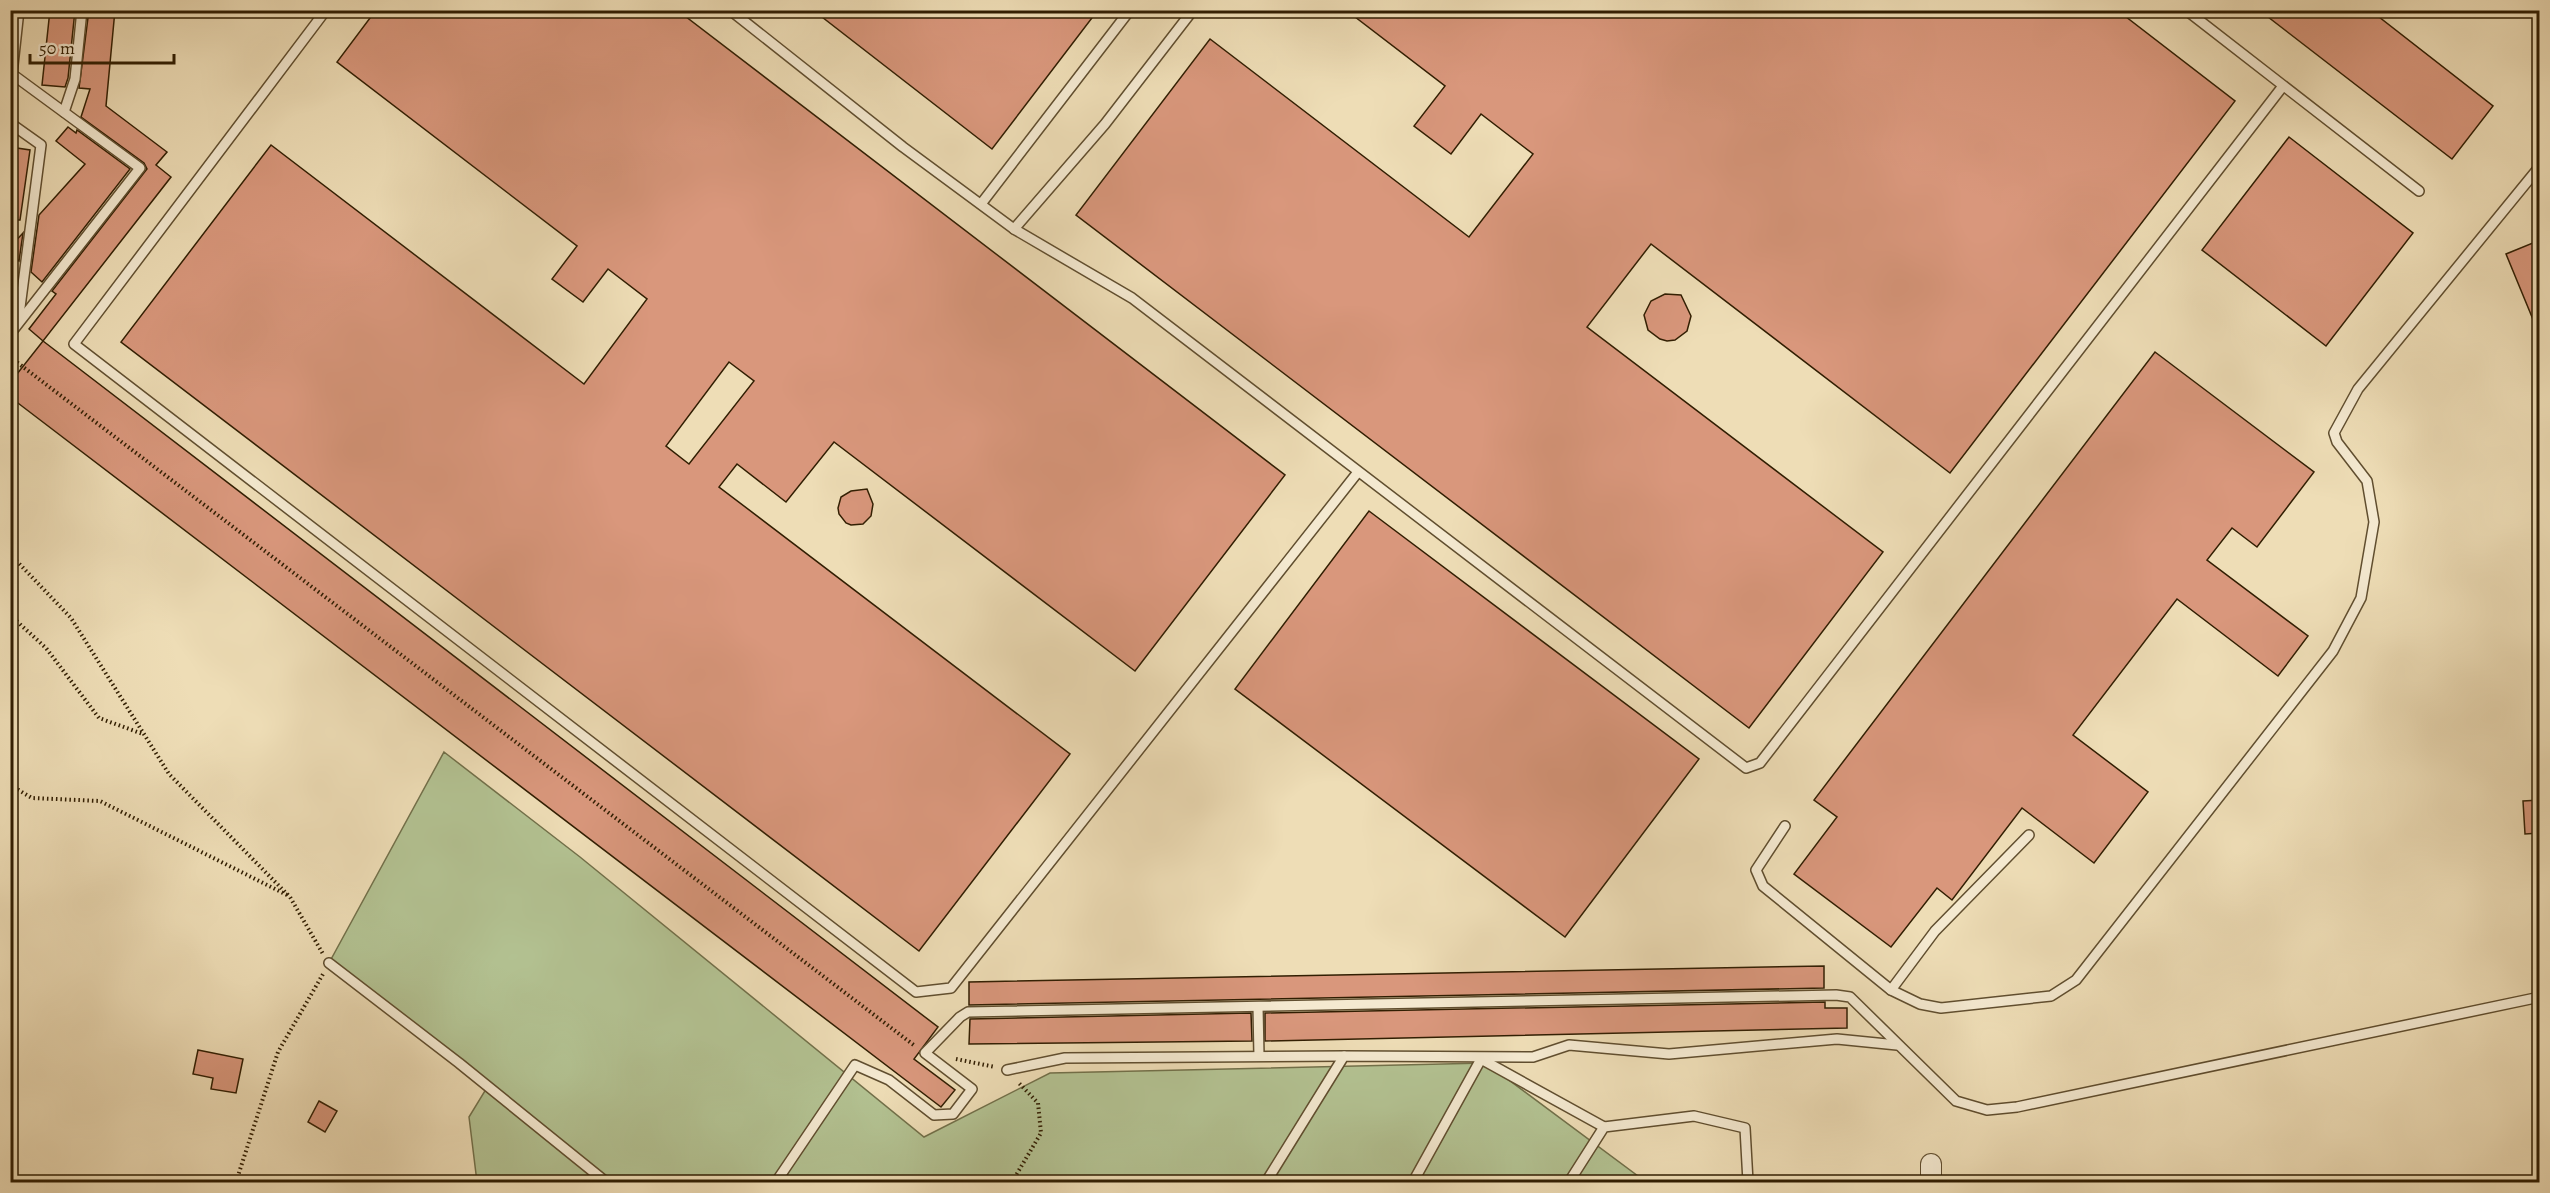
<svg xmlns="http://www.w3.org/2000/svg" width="2550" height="1193" viewBox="0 0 2550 1193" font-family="Alegreya,serif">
<rect width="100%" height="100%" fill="#eeddb6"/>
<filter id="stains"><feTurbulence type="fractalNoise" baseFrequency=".00333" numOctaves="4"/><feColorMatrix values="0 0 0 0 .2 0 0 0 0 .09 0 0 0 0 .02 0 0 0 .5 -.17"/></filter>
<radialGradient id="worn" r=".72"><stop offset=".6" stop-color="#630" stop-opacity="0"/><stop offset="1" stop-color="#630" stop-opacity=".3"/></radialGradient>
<polygon fill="#b3c292" stroke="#72704a" stroke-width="1.5" points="444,752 580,857 924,1137 1050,1073 1486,1063 1646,1182 477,1182 469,1117 488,1086 329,963"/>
<g fill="#d9977c" stroke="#311e02" stroke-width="1.5" fill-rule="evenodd">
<polygon points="50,10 75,10 68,78 65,87 42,85"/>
<polygon points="89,10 115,10 106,106 167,152 156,165 171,177 43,341 29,329 56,294 52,291 147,169 144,163 81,117 90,89 79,88"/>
<path d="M376,10H677L1285,475L1135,671L834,442L786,502L737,464L719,487L1070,754L919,951L121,342L271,145L584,384L647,299L608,269L583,302L552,279L577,246L337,62ZM729,362L754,381L689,464L666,446Z"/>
<polygon points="813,10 1098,10 992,149"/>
<polygon points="1346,10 2117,10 2235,101 1950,473 1651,244 1587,327 1883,552 1749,728 1076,215 1210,39 1469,237 1533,154 1481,114 1451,154 1414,126 1445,86"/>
<polygon points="2259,10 2370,10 2493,106 2452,159"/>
<polygon points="68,127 76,133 77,130 130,169 42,282 31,272 39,215 85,164 56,141"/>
<polygon points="2289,137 2413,233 2326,346 2202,250"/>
<polygon points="10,147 30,150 20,220 10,220"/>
<polygon points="23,233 19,261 10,253 10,247"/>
<polygon points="2540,240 2540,334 2539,334 2506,254"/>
<polygon points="1665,294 1681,295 1691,316 1687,331 1675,340 1667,341 1660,339 1648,330 1644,315 1651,301"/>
<polygon points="43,341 938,1027 914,1059 955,1090 941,1107 10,397 10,369 17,374"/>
<polygon points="2155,352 2314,472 2257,547 2232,528 2207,560 2308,636 2278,676 2177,599 2073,735 2148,792 2094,863 2022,808 1952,900 1937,888 1891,947 1794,874 1837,817 1814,800"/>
<polygon points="867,489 873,504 871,516 863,524 851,525 846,523 839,514 838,508 841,497 851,491"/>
<polygon points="1369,511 1699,759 1565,937 1235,689"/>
<polygon points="2540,800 2540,833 2525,834 2523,801"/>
<polygon points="1824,966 1824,988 969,1005 969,982"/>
<polygon points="1825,1002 1825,1008 1847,1008 1847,1028 1265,1041 1265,1013"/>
<polygon points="1251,1013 1252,1041 969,1044 970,1019"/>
<polygon points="198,1050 243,1059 236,1093 211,1089 213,1078 193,1074"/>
<polygon points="319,1101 337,1111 325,1132 308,1122"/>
</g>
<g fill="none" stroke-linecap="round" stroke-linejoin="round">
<defs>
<g id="service">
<polyline points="326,10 74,344 916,992 951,988 1358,472"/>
<polyline points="730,10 903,147 1014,229 1132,298 1746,768 1760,763 2283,86"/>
<polyline points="2186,10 2419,191"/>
<polyline points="64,112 75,79 82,10"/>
<polyline points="10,123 41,145 18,323"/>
<polyline points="981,204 1130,10"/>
<polyline points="1014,229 1105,124 1193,10"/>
<polyline points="10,334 140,168 12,74 19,10"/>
<polyline points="1785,826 1756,870 1763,886 1891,990 1920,1004 1941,1008 2051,996 2076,980 2333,651 2361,598 2374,522 2367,481 2337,442 2334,433 2358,389 2540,166"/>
<polyline points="329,963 459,1063 606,1182"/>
<polyline points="1891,990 1935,931 2029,835"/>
<polyline points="1258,1007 1259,1056"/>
<polyline points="1007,1070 1065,1058 1344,1056"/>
<polyline points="776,1182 855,1065 889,1080 934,1115 953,1114 972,1089 925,1053 960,1017 968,1012 1836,995 1850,997 1956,1101 1987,1110 2017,1107 2540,997"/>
<polyline points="1266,1182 1344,1056 1533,1057 1569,1045 1669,1054 1837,1039 1897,1045"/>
<polyline points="1413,1182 1481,1059 1604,1127"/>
<polyline points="1569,1182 1604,1127 1694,1116 1745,1128 1748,1182"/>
</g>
<polyline id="minor" points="1931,1182 1931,1164"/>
</defs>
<use href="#service" stroke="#604e2f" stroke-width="12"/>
<use href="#minor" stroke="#604e2f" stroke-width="22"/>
<g stroke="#311e02" stroke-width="4" stroke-dasharray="1.5 3" stroke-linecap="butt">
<polyline points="10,357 915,1046"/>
<polyline points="10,554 71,618 169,774 290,897 323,954"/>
<polyline points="10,615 46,648 99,718 143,734"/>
<polyline points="10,785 32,798 100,801 287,895"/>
<polyline points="956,1059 995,1067"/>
<polyline points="236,1182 278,1052 323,974"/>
<polyline points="1012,1182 1041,1133 1038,1103 1018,1082"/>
</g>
<use href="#service" stroke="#f4e9d0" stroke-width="9"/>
<use href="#minor" stroke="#f4e9d0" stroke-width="20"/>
</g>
<rect width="2550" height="1193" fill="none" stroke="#eeddb6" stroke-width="36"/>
<rect x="12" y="12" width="2526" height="1169" fill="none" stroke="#311e02" stroke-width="3"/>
<rect x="18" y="18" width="2514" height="1157" fill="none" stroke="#311e02" stroke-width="1.5"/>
<path d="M30 54v9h144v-9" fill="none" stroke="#311e02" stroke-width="3"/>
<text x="39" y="54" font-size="18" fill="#311e02" stroke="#f4e9d0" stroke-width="4.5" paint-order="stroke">50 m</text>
<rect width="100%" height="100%" filter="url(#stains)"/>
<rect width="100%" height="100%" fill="url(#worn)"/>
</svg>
